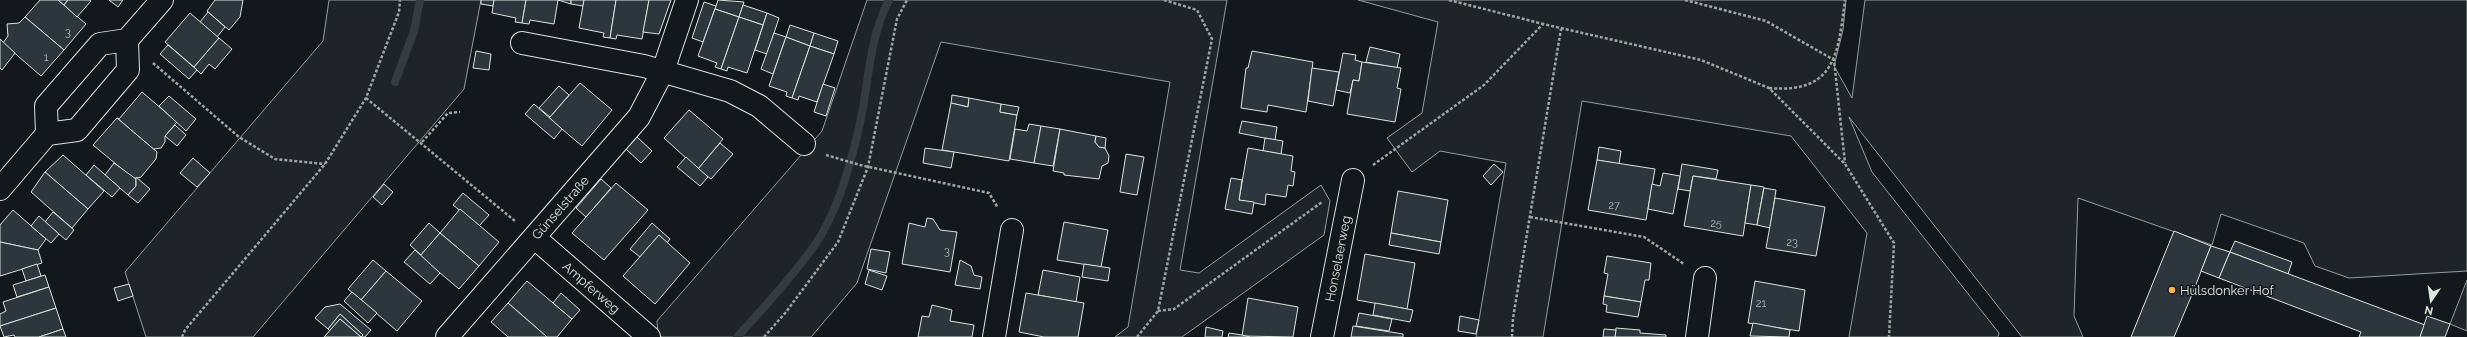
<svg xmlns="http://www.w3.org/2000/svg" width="2467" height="337" viewBox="0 0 2467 337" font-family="Raleway,sans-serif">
<rect width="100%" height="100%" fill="#14181c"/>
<g fill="#202428" stroke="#939e99">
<polygon points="329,0 481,0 464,89 253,337 146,337 125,272 323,41"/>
<polygon points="867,0 1227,0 1180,270 1199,273 1321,185 1330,201 1324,235 1182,337 1115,337 1128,327 1170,82 941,42 857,283 811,337 662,337 658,334 657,321 822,131"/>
<polygon points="1358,0 1846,0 1843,30 1834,66 1852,98 1865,0 2467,0 2467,271 2349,278 2315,266 2304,243 2221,214 2212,245 2078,198 2074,316 2083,337 2022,337 1849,117 1872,172 1999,333 1998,337 1849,337 1867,233 1791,136 1582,101 1543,337 1476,337 1506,163 1440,151 1412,172 1387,138 1422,113 1438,22"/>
<polygon points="2467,280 2467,331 2450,324"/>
</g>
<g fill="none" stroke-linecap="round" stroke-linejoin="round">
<g stroke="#363b3e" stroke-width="8">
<polyline points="395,82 414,31 420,0"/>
<path d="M737,337C764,308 791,278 814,246C836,215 848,173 857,136C869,91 867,42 889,0"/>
</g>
</g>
<g fill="#2c363c" stroke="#d8e6dc">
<polygon points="40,0 58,0 86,24 64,50 25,17"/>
<polygon points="58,0 68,0 64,5"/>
<polygon points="68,0 90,0 91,1 77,17 64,5"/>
<polygon points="109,0 123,0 118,7"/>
<polygon points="215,0 243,0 240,17 229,30 207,11"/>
<polygon points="481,0 494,0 493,6 481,4"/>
<polygon points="494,0 526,0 522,23 515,22 516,18 492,13"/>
<polygon points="526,0 558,0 554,24 530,20 529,24 522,23"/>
<polygon points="558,0 571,0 571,4"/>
<polygon points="571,0 584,0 583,6 571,4"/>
<polygon points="584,0 616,0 610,38 603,37 604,33 579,28"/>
<polygon points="616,0 649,0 642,39 617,35 616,39 610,38"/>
<polygon points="649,0 671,0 659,34 643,32"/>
<polygon points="718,0 744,2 739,17 715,9"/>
<polygon points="704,2 716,6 703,42 692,38"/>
<polygon points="743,5 767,13 763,25 739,17"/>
<polygon points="715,9 739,17 721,69 715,67 717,63 698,56"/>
<polygon points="208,12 225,27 217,37 200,22"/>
<polygon points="190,13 219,38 194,67 165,42"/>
<polygon points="767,13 779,18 767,54 755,50"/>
<polygon points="25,17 64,50 41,76 3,43 8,36 7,24 19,23"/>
<polygon points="739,17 763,25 747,73 728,67 727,71 721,69"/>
<polygon points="790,25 814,33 810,46 786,37"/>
<polygon points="774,33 786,37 773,74 761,69"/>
<polygon points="814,33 838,41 834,54 810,46"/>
<polygon points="786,37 810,46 792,98 786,96 787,92 769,86"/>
<polygon points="219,38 232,49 215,69 209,64 201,74 194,67"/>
<polygon points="0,39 15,53 2,70 0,68"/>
<polygon points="168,45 197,70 189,79 160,54"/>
<polygon points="810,46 834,54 817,102 799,96 798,100 792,98"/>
<polygon points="1370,47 1400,54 1397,68 1366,62"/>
<polygon points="476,51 491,54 489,70 473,68"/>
<polygon points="1252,51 1313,62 1306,112 1268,105 1267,112 1241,108 1246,68 1248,68"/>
<polygon points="1343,53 1356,55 1355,60 1362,62 1359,81 1353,80 1350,93 1336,90"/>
<polygon points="1362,62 1401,68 1397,88 1401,89 1395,122 1347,114 1353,80 1359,81"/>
<polygon points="1312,68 1339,72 1333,106 1308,101"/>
<polygon points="580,83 612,110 582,146 549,118"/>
<polygon points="823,84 835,88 826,116 814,112"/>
<polygon points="559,86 569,95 550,117 539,108"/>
<polygon points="142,92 177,122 165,136 165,142 161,148 154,149 157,152 117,118 119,119"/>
<polygon points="952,95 969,98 968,107 951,103"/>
<polygon points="169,96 196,119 186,131 159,106"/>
<polygon points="969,98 1001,104 1000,112 1017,115 1009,161 942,150 951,103 968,107"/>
<polygon points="534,104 562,129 554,139 525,114"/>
<polygon points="1001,104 1019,107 1017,115 1000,112"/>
<polygon points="689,110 723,139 698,169 664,138"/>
<polygon points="117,118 157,152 156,159 141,177 134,179 93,145"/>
<polygon points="1242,121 1277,127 1275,140 1239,133"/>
<polygon points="1029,124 1041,126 1034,163 1010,159 1015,129 1027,131"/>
<polygon points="175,125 186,135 177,146 165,136"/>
<polygon points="1041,126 1060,129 1053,166 1034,163"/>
<polygon points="1060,129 1096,136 1095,142 1099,147 1105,148 1109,156 1108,163 1102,166 1099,179 1064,175 1064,173 1053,171"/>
<polygon points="1096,136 1106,138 1105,148 1099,147 1095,142"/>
<polygon points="637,137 652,151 641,163 626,149"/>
<polygon points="1265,138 1283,141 1281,154 1263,151"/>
<polygon points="720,143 733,154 711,179 698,169"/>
<polygon points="1599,147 1621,151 1619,164 1597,160"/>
<polygon points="925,148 954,152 951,168 923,163"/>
<polygon points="1248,148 1293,156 1291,171 1295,172 1293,186 1288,185 1286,197 1266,194 1265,205 1239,200"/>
<polygon points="1126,154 1144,157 1137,195 1120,192"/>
<polygon points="63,155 104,191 88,209 45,172"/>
<polygon points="686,157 708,177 700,186 677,167"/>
<polygon points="193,158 210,173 197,187 180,173"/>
<polygon points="1597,160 1655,169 1646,220 1588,210"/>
<polygon points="114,163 136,179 136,186 128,195 105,175"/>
<polygon points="1494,164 1503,172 1491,185 1483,176"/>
<polygon points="1682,164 1718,170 1716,179 1693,176 1690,191 1678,189"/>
<polygon points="94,165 120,188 112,197 86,175"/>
<polygon points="45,172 88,209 72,228 31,192"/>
<polygon points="1663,173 1680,176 1673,214 1648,209 1652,184 1660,186"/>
<polygon points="1693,176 1751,185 1743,236 1684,226"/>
<polygon points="136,177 150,189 138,203 128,195 136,186"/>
<polygon points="1231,178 1242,180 1239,200 1254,202 1252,214 1225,209"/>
<polygon points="601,179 611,188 586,217 576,208"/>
<polygon points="616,183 648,210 604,260 572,233"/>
<polygon points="384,184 393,192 382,205 373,197"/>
<polygon points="1751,185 1764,187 1757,225 1745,223"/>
<polygon points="1764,188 1776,190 1770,228 1757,225"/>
<polygon points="1398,191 1448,200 1441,242 1391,233"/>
<polygon points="463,193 489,215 479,226 453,205"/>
<polygon points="1775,198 1825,207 1816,256 1766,248"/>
<polygon points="460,209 499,242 479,266 440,233"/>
<polygon points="13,210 46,239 38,250 0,242 0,225"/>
<polygon points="53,212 74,230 66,240 45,222"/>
<polygon points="39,216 59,234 51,243 31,226"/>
<polygon points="927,218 933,219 940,230 957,232 950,272 902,264 909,223 925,227"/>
<polygon points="1064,222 1108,230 1101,267 1057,260"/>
<polygon points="429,223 440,233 421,255 410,245"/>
<polygon points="652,223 670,239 667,243 659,235 640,257 630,249"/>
<polygon points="2174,231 2211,246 2191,297 2174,337 2131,337"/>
<polygon points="440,233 479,266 459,289 420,256"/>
<polygon points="1391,233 1441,242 1439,254 1389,245"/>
<polygon points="659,235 690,263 655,304 623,276"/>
<polygon points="2235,241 2292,262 2288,274 2230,252"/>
<polygon points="0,242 38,250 42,263 0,276"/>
<polygon points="2211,246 2230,252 2219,278 2201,271"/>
<polygon points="871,249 890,252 886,273 867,269"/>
<polygon points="415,250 440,273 430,284 404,262"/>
<polygon points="2230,252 2425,325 2420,337 2359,337 2361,332 2219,278"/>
<polygon points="1365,254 1415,263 1407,309 1357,300"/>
<polygon points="1607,256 1651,263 1649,280 1645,280 1641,302 1604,296 1608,274 1604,273"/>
<polygon points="373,260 386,271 361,300 348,289"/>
<polygon points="960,260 971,266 974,275 982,277 980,289 955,285"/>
<polygon points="37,264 41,276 26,281 22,269"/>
<polygon points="1084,264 1110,268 1108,281 1082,277"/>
<polygon points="869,270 887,276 882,290 865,284"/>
<polygon points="1043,270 1080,277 1076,302 1038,295"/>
<polygon points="386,271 422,301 397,331 361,300"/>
<polygon points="45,275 49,287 17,297 13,285"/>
<polygon points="527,281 572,319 557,337 547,337 508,303"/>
<polygon points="1755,281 1805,290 1799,331 1748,323"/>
<polygon points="129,284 133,296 118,301 114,288"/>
<polygon points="49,287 56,308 0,326 0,314 6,311 3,302"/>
<polygon points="352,292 377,313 368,323 344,301"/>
<polygon points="561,293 580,310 572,319 553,303"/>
<polygon points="1026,293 1084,303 1078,337 1044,337 1019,332"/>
<polygon points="1604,296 1641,302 1638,317 1606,312 1607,305 1603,304"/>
<polygon points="1248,298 1298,307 1293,337 1242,336"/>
<polygon points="508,303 547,337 508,337 491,322"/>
<polygon points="1375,303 1413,310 1410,322 1373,315"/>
<polygon points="340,304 371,330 365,337 361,337 363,335 340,314 328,329 315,318 325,307"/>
<polygon points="932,305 952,310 950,321 974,325 972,337 918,337 922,316 929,317"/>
<polygon points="56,308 63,329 39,337 15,337 14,335 4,337 0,326"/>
<polygon points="1359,313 1392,319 1389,331 1356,326"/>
<polygon points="340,314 363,335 361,337 340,319 330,331 328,329"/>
<polygon points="1460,316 1479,320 1476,334 1458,331"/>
<polygon points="2427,316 2450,324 2445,337 2420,337"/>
<polygon points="340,319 361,337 324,337"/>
<polygon points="1753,323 1790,330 1789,337 1750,336"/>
<polygon points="1353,326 1403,334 1403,337 1351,337"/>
<polygon points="1206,327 1223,331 1222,337 1205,337"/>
<polygon points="1616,328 1640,330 1640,333 1666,335 1666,337 1615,337"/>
<polygon points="63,329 66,337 39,337"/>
<polygon points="1604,329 1616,330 1615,337 1603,337"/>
<polygon points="1229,333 1242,335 1250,337 1228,337"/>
</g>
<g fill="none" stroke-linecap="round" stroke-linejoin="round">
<defs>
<g id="minor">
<polyline points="522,43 644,66 730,91 759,106 804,144"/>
<polyline points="47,134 46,106 100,44 127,40 162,0"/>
<polyline points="0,189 47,134 77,130 128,70 127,40"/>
<path id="s1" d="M535,238L649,337"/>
<path id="s2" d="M447,337L639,117L663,71L687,0"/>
<polyline points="994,337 1012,230"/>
<path id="s3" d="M1322,337L1353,180"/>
<polyline points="1697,337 1705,278"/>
</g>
</defs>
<use href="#minor" stroke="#d8e6dc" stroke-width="24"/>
<g stroke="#9da8a2" stroke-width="2.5" stroke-dasharray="3 2" stroke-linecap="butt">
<polyline points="1449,0 1543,24"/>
<polyline points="1685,0 1766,21 1834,60 1845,163"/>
<polyline points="153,63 239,137 275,159 325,164"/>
<path d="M1769,88C1836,94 1838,53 1845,0"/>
<polyline points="366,98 515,221"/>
<polyline points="422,142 448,113 460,112"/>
<polyline points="826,155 860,165 989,193 998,208"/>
<polyline points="1373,165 1484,85 1543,24 1701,60 1769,88 1845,164 1894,243 1889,337"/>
<polyline points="1530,217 1644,237 1684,264"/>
<polyline points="1158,311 1174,309 1322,202"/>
<polyline points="182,337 185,330 325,164 366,98 399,12 400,0"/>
<polyline points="764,337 786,312 838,242 868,167 897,19 907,0"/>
<polyline points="1137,337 1158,311 1212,39 1197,10 1164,0"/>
<polyline points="1512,337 1513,318 1561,29"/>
</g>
<use href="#minor" stroke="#14181c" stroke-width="22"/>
</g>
<circle fill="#ffb74d" stroke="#14181c" stroke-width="1.5" cx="2172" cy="290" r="4"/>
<g text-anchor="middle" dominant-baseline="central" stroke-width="3" stroke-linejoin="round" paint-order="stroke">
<g font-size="11" fill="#adbab4">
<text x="68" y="32">3</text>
<text x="46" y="57">1</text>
<text x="1614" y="205">27</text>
<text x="1716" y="223">25</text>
<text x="1792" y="242">23</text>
<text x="947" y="251">3</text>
<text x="1761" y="303">21</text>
</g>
<g font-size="13" fill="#d8e6dc" stroke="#14181c">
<text stroke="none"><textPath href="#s2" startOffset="172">Günselstraße</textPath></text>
<text stroke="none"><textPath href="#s3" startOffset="80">Honselaerweg</textPath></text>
<text stroke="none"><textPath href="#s1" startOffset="75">Ampferweg</textPath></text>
</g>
<g font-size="13" fill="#d8e6dc" stroke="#14181c" text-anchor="start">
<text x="2180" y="290">Hülsdonker Hof</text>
</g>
</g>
<g transform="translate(2431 301) rotate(193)" stroke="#14181c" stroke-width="3" paint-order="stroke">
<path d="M0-3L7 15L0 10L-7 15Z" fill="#d8e6dc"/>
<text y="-6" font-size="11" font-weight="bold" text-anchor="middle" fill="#d8e6dc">N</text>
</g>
</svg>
